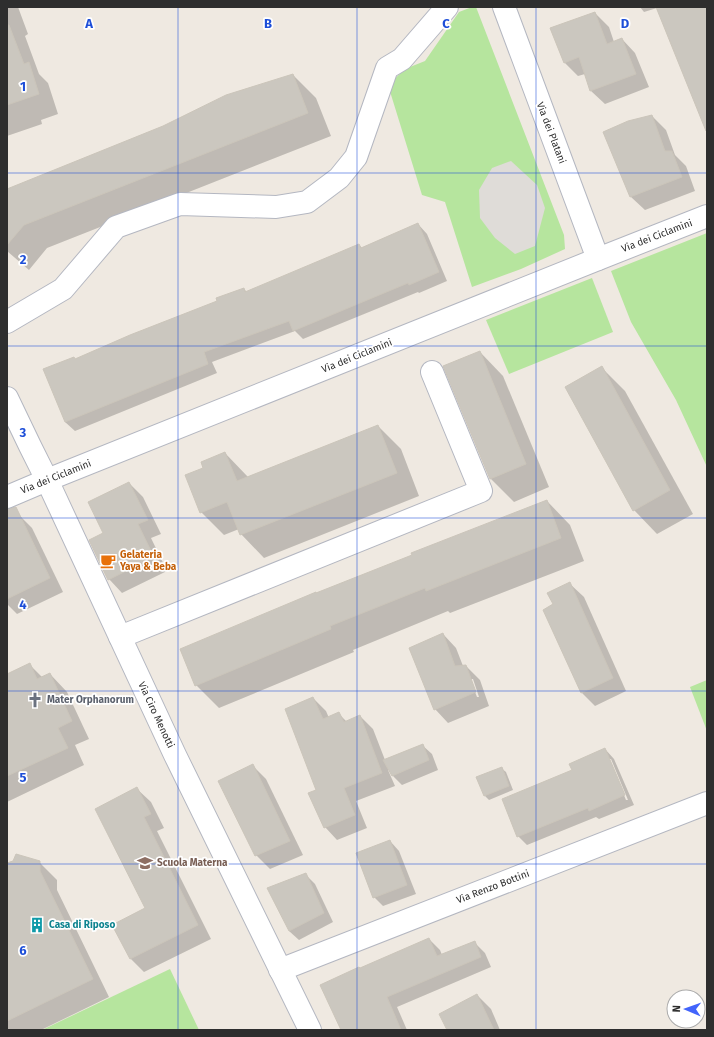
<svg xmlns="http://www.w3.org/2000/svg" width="714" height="1037" viewBox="0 0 714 1037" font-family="'Fira Sans',sans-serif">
<rect width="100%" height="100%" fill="#efe9e1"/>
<g fill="#b6e59e">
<polygon points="472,7 476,7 564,235 565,249 521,269 472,287 445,202 422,195 388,85 405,69 425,61 459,12"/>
<polygon points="707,233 707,467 676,400 631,322 611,271"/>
<polygon points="592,278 613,332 509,374 486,320"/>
<polygon points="707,680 707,731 690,687"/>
<polygon points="170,969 199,1030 42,1030"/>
</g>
<polygon fill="#dfdcd8" points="511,161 537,185 545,208 535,246 515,254 495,238 480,218 479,190 492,168"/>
<g fill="#0003" fill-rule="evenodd">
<polygon points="7,7 18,7 28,34 25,36 39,74 48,83 58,114 41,120 42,124 7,136"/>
<polygon points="640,7 707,7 707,130 657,8 644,12"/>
<polygon points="595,13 609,27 614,42 622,39 635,53 649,87 605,104 591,91 585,74 578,76 564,62"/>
<polygon points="293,75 316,98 331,136 47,248 29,270 7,251 7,190"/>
<polygon points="652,116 666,130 675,155 686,166 695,191 645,210 631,197 604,132"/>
<polygon points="418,224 427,234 447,281 419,293 418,292 303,339 295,331 212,362 217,373 75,431 65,422 75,360 218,302 244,289 247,292 359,245 362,248"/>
<polygon points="480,352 503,376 549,487 514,502 490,478"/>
<polygon points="602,368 625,391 693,514 657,534 634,510"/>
<polygon points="378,426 401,449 419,496 264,558 241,534 239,529 224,535 201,512 204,469 225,453 248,477"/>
<polygon points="129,483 143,497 161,534 151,538 167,571 122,593 109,579 104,533"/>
<polygon points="547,501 570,525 584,561 450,613 448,611 353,650 354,652 219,708 196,685"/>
<polygon points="19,515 32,528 63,592 17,614 7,604 7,520"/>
<polygon points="570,584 584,597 626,691 595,706 581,692 554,604"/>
<path d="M443,634L456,648L463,666H466L480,680L489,706L448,723L435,709ZM470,679H473L479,697H477Z"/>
<polygon points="29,664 43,678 50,674 67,692 89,739 75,745 84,765 7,802 7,675"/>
<polygon points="313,698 326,711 329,718 339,714 347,722 360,716 373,729 385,760 422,745 432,754 438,770 402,785 393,776 390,770 388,770 395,786 356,801 367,828 337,840 325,827 318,791"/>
<path d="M605,749L614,759L634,805L599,819L596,817L527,845L518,836L573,770ZM609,759H611L628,800H626Z"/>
<polygon points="252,765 266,779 303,855 270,869 256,855"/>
<polygon points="501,768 506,772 513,790 489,800 485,796"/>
<polygon points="137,789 151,802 164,828 157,831 211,939 144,972 130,958 147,909"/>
<polygon points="390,841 399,851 416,894 383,906 374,897"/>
<polygon points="39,862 57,880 57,890 109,997 41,1030 7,1030 7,865"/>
<polygon points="305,874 315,884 333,922 299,940 289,931"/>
<polygon points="429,939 440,950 442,955 474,942 485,953 491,967 397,1007 407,1030 345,1030 360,969"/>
<polygon points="477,995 491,1009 500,1030 448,1030"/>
</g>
<g fill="#cbc7bf" stroke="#cbc5ba">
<polygon points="656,7 707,7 707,131 706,131"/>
<polygon points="595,12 607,44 622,38 636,74 590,91 579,57 564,63 550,28"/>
<polygon points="7,25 9,25 24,64 29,62 39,94 7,105"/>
<polygon points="293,74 308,113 24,225 7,245 7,189 163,126 226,95"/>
<polygon points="652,115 665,151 672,151 682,177 630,197 603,132 628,121"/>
<polygon points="418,223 439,272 409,285 408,283 293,331 289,321 204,352 208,364 65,422 43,369 74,357 75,359 130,335 217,301 216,298 244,288 245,292 359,244 361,248"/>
<polygon points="480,351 526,464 490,479 443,366"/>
<polygon points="602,366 670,490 633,511 565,387"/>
<polygon points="378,425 397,473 240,535 227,502 200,513 185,475 203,468 201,462 225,452 237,481"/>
<polygon points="129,482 148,520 138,524 154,557 108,580 89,540 103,533 88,502"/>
<polygon points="547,500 561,538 426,591 425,588 330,626 331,629 195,686 180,649 316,592 316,593 412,555 411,553"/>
<polygon points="16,507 50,578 7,599 7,509"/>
<polygon points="570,582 613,678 581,693 543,610 553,604 547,593"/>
<polygon points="443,633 455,666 466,665 476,692 434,710 409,648"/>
<polygon points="30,663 37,679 50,673 72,721 58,728 68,748 7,776 7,674"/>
<polygon points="313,697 323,719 339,712 344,722 360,715 382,773 344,788 355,815 324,828 308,793 316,790 285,709"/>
<polygon points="423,744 429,760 392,776 383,760"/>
<polygon points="605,748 625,795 589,811 588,808 517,837 502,799 572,770 569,764"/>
<polygon points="253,764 290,841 255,856 218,781"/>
<polygon points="502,767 509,786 484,796 476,777"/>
<polygon points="137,787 151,814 144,817 198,925 130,959 112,925 145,908 95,809"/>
<polygon points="390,840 407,885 373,898 356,853"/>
<polygon points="16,854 40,861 40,871 93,979 7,1021 7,863 13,861"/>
<polygon points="306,873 324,913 289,931 267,888"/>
<polygon points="429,938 437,956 475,941 481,957 387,997 401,1030 341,1030 320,985 359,967 360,968"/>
<polygon points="477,994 494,1030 447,1030 439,1014"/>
</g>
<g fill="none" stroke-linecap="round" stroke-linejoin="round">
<defs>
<g id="street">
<polyline points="504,7 598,259"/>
<polyline points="7,322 63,289 116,227 180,204 276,207 307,202 339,178 356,157 387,68 402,59 447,7"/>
<polyline points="7,398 30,446 47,480 175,755 310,1030"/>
<polyline points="7,497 47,480 598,259 707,216"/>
<polyline points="120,637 481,491 432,372"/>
<polyline points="280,970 707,803"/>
</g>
</defs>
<use href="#street" stroke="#b4b7c1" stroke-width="24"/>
<use href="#street" stroke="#fff" stroke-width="22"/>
</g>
<path fill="none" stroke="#1d4ed8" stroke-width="1" stroke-opacity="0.55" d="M178,7V1030M357,7V1030M536,7V1030M7,173H707M7,346H707M7,518H707M7,691H707M7,864H707"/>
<defs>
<symbol id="cafe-bare" viewBox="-9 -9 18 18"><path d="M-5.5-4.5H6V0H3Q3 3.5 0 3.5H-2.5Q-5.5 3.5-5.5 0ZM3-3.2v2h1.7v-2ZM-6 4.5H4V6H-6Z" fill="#e8710a" stroke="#fff" stroke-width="2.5" paint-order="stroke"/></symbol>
<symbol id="church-bare" viewBox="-9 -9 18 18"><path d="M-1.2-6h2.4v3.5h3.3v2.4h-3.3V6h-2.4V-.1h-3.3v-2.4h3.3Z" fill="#6b7280" stroke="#fff" stroke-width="2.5" paint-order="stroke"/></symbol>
<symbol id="school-bare" viewBox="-9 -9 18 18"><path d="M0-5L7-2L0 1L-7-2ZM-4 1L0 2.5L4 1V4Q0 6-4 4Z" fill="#8d6e63" stroke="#fff" stroke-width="2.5" paint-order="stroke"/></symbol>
<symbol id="building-bare" viewBox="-9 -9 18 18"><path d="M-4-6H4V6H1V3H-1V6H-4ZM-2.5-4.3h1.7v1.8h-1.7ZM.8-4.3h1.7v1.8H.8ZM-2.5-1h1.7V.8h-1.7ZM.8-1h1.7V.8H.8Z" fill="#0f9aa8" stroke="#fff" stroke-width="2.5" paint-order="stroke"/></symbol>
</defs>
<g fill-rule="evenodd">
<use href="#cafe-bare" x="97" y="550" width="22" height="22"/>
<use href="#church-bare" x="24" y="689" width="22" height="22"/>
<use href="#school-bare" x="134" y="852" width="22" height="22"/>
<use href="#building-bare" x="26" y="914" width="22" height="22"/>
</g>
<g text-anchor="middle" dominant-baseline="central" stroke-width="3.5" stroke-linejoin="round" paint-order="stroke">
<g font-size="10" fill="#2e2e2e" stroke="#fff">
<text transform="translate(551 133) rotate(69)">Via dei Platani</text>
<text transform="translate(657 236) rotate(-21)">Via dei Ciclamini</text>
<text transform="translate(357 356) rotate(-22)">Via dei Ciclamini</text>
<text transform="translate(56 477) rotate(-22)">Via dei Ciclamini</text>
<text transform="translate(156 715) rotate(65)">Via Ciro Menotti</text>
<text transform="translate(493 887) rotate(-21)">Via Renzo Bottini</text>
</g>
<g font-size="10" font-weight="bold" fill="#c56008" stroke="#fff" text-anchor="start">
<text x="120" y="555">Gelateria<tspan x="120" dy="12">Yaya &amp; Beba</tspan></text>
</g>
<g font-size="10" font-weight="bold" fill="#5b616d" stroke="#fff" text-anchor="start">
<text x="47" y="700">Mater Orphanorum</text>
</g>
<g font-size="10" font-weight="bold" fill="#785e54" stroke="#fff" text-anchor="start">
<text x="157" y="863">Scuola Materna</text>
</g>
<g font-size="10" font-weight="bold" fill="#0d838f" stroke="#fff" text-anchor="start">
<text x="49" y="925">Casa di Riposo</text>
</g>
</g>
<g font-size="13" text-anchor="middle" font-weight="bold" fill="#1d4ed8" stroke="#fff" stroke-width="3.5" stroke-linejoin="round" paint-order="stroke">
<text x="89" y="28">A</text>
<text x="268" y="28">B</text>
<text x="446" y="28">C</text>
<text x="625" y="28">D</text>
<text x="23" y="91">1</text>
<text x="23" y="264">2</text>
<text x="23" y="437">3</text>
<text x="23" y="609">4</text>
<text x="23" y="782">5</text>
<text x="23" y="955">6</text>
</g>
<rect width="714" height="1037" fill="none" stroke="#2e2e2e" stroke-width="16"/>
<g transform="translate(686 1009) rotate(272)"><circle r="19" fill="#ffffff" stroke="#ababab"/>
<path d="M0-3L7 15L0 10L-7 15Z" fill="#4264fb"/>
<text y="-6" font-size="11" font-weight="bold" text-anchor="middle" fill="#2e2e2e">N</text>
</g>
</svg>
